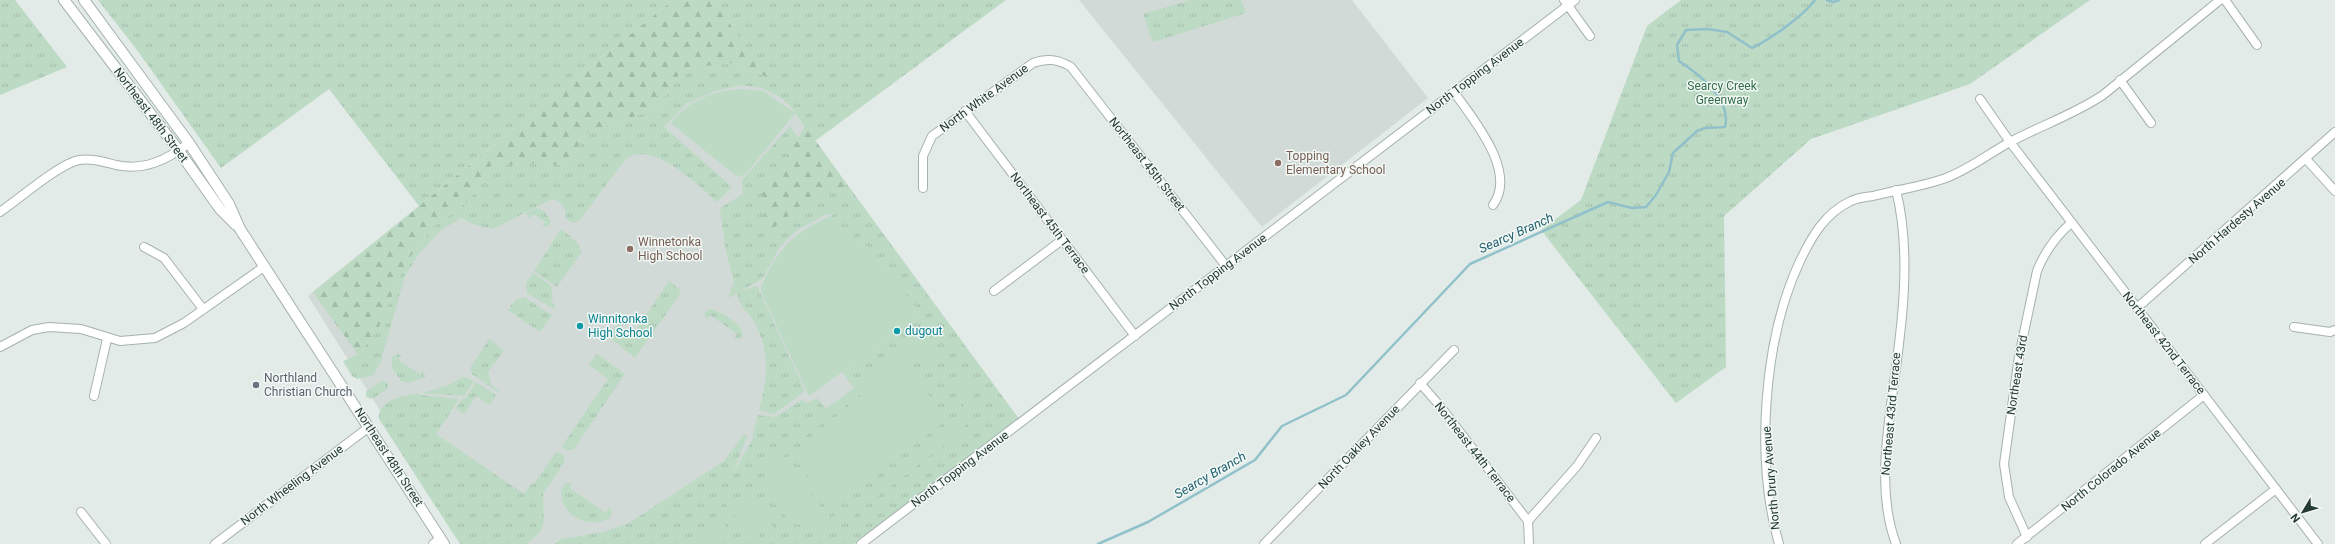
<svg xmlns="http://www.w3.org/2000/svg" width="2335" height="544" viewBox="0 0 2335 544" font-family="Roboto,sans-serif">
<defs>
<pattern id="grass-tufts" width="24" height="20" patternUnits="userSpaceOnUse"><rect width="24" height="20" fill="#bddac5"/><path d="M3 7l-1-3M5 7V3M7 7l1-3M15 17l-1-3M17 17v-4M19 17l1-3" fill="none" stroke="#a2bcaa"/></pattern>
<pattern id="forest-firs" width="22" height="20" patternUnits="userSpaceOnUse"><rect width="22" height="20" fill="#bddac5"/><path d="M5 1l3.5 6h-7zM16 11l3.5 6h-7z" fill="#a2bcaa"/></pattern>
</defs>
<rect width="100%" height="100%" fill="#e2ebe7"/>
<g fill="#d1dad6">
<polygon points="673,0 712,0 1019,419 852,544 464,544 308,296"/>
<polygon points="1079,0 1352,0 1428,98 1262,227"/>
</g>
<g fill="url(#grass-tufts)">
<polygon points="0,0 15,0 67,67 0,95"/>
<polygon points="98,0 673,0 419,206 329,89 221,168 137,50"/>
<path d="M712,0H1006L815,141L789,105L780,97L762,88L741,85L713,92L686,104L664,127L732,187L717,202C698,185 650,137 625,160L579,221L572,223L566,219C567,210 562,201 552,199L493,229L476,225L461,218L440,231L419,254L405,276L380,364L373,375L357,379L352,376L343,361L358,355L378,329L406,262L434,226L469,201L490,166L539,163L567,166L584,134L658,108L682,69L731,63L769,78Z"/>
<polygon points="1190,0 1241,0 1246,13 1153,42 1143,14"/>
<polygon points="1681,0 2090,0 1970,84 1811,139 1724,216 1726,367 1676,403 1541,230 1581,200 1647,26"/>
<path d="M790,126L836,192L842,191L846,183L1019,419L855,544H554L562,539L603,532L629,523L724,461L744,434L747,436L733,473L752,440L758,415L775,417L802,400L807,403L817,398L826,409L854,388L842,372L915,319L916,308L868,247L850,240L831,216L835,213L825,215L796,231L780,247L762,279L740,291L757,286L805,391L774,414L759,410C768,381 770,349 754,322C747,310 740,308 737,293L728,298L734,282L725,246L720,208L743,194L742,180Z"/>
<polygon points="536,208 544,211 551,221 549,226 542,227 545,222 533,214 530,219 526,213"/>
<polygon points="561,229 576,241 582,252 557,287 534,271"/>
<polygon points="533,273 551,286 553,297 550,301 554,304 555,310 527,293 526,284"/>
<polygon points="669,281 679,289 680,294 635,358 608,336 619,322 622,324 620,328 620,333 625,335 630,332 634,333"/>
<polygon points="524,297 552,315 540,332 508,310 515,300"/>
<path d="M711,309C724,314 737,320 743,333L742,338L734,339L737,334L710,315L707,320L704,313Z"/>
<polygon points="489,339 504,350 488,372 492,386 500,391 498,392 472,374 470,368"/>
<polygon points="397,354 401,355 398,360 420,374 423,370 425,377 409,383 401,381 392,368 392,357"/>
<polygon points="597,354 625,374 573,450 566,450 562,446 608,379 589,365"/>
<polygon points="463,377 474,381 464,396 422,393 447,386"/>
<polygon points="382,381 388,383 388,388 372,399 366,397 366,391"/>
<polygon points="476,382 496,395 490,405 476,396 464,414 456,408 462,399 466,398"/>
<path d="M419,393V395L459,399L436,434L524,494L532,483L534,484L556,452L563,454L565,461L543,494L544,521L541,531L527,544H460L379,419C378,398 404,397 419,393Z"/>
<path d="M566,483H572L569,488L606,513L609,508L612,512L610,518C579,535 549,499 566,483Z"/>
</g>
<g fill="url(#forest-firs)">
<polygon points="673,0 712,0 770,78 731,63 682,69 658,108 584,134 567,166 539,163 490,166 469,201 434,226 406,262 378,329 358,355 313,292"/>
<polygon points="805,126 846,183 842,191 823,193 802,204 774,227 764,227 765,210 762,194 767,185 787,167 787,158"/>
</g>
<g fill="#bddac5" fill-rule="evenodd">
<path d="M741,89L763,91L795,113L745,175L736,176L671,123C687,101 714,91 741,89Z"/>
<path d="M831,216L850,240L868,247L916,308L915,319L809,396L761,292V287C776,250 794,232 831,216Z"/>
<path d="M927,333L932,340L922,348C970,351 992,403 955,437C929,456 904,476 878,496C864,506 850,521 833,526C807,535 778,519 770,493C764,472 770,455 785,440ZM916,357C960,356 981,401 948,431L843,511L829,518L783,457L791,447L902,363Z"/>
<polygon points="909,368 947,420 831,508 793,456"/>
<polygon points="750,496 786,544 775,544 742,502"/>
<polygon points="731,497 766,544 756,544 724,502"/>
<polygon points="720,518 728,530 709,544 700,544 695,537"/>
</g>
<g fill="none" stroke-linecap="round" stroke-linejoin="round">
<g stroke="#90c1ca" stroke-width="2.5">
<polyline points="1827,0 1833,2 1839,0"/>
<path d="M1098,544L1148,522L1255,460L1282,426L1346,395L1470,264L1608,202L1632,208L1646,207L1656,195L1669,172L1673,153L1697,131L1705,128L1725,127C1732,99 1700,75 1679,61L1677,45L1686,30L1708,29L1727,32L1752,48C1771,39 1803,16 1815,0"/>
</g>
<defs>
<g id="minor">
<polyline points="1564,0 1590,36"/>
<polyline points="2225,0 2257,45"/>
<polyline points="2120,80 2151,123"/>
<path d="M1454,92C1472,118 1518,171 1493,205"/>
<polyline points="1980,99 2010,142 2318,544"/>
<polyline points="965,111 1135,336"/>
<polyline points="2306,159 2335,191"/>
<path d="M923,188V156L932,136L1033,63C1047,58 1058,59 1071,67L1226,266"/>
<path d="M0,212C19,199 59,164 79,160C92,158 104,162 116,165C144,171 167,160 189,143"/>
<polyline points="144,247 164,258 203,309"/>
<polyline points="994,291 1062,240"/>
<polyline points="2137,308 2335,132"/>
<polyline points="2294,327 2330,332 2335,330"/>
<polyline points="0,347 32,330 49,327 81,329 120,341 155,338 184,323 265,266"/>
<polyline points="1420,383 1440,406 1528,521"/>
<polyline points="94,396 107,339"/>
<polyline points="81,512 106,544"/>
<path d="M2027,537L2009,497L2004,464L2019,356L2037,271C2045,251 2055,237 2071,223"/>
<polyline points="215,544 369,427"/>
<polyline points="433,544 441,538"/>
<polyline points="861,544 1575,0"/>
<polyline points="1264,544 1454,350"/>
<polyline points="1529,544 1528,521 1577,466 1596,438"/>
<path d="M1779,544C1755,460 1763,340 1800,261C1812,236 1825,213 1851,201C1857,198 1866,197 1873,196C1896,190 1920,187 1943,179C1967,171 1988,154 2010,142C2042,125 2073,115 2103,95L2220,0"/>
<path d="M1896,544C1878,495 1886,441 1893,390C1902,326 1912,253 1896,190"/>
<polyline points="2017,544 2204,395"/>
<polyline points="2205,544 2276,489"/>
</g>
<g id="tertiary">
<polyline points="64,0 179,151 220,209 236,225"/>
<polyline points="84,0 189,143 229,204 240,229 444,544"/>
</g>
</defs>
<use href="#minor" stroke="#a5b2ae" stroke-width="10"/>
<use href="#tertiary" stroke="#a5b2ae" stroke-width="12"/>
<use href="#minor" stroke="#fff" stroke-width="8"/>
<use href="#tertiary" stroke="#fff" stroke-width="10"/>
</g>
<g fill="#8d6e63" stroke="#f2f8f5" stroke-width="1.5">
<circle cx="1278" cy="163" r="4"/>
<circle cx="630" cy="249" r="4"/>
</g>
<g fill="#0f9aa8" stroke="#f2f8f5" stroke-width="1.5">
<circle cx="580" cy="326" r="4"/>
<circle cx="897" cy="331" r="4"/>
</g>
<circle fill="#6b7280" stroke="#f2f8f5" stroke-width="1.5" cx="256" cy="385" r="4"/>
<g text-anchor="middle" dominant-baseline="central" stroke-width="3" stroke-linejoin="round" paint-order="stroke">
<g font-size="12" fill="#243a34" stroke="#f2f8f5">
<text transform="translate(1475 76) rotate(-37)">North Topping Avenue</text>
<text transform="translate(984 98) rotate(-36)">North White Avenue</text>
<text transform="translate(151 115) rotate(53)">Northeast 48th Street</text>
<text transform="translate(1147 164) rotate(52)">Northeast 45th Street</text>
<text transform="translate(2237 221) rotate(-41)">North Hardesty Avenue</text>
<text transform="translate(1050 223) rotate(53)">Northeast 45th Terrace</text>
<text transform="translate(1218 272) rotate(-37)">North Topping Avenue</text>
<text transform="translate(2164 343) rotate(52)">Northeast 42nd Terrace</text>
<text transform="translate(2017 375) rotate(-81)">Northeast 43rd</text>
<text transform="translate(1891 414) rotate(-85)">Northeast 43rd Terrace</text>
<text transform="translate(1359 447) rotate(-46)">North Oakley Avenue</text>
<text transform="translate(1475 452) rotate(52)">Northeast 44th Terrace</text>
<text transform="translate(389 457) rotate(57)">Northeast 48th Street</text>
<text transform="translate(960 469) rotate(-37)">North Topping Avenue</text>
<text transform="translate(2111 470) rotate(-39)">North Colorado Avenue</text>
<text transform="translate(1771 478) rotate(-95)">North Drury Avenue</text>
<text transform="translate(292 485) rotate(-37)">North Wheeling Avenue</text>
</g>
<g font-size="12" fill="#326d4a" stroke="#f2f8f5">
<text x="1722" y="86">Searcy Creek<tspan x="1722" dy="14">Greenway</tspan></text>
</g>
<g font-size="12" fill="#785e54" stroke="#f2f8f5" text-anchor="start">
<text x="1286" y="156">Topping<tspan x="1286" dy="14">Elementary School</tspan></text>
<text x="638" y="242">Winnetonka<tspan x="638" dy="14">High School</tspan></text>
</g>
<g font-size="12" fill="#0d838f" stroke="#f2f8f5" text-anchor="start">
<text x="588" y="319">Winnitonka<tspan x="588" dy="14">High School</tspan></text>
<text x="905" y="331">dugout</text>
</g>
<g font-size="12" fill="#5b616d" stroke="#f2f8f5" text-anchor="start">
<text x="264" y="378">Northland<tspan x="264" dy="14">Christian Church</tspan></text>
</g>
<g font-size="13" font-style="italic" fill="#246270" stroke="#f2f8f5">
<text transform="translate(1516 233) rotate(-24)">Searcy Branch</text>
<text transform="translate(1210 475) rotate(-30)">Searcy Branch</text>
</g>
</g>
<g transform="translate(2303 512) rotate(232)" stroke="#f2f8f5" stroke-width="3" paint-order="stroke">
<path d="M0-3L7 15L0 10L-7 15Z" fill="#243a34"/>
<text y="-6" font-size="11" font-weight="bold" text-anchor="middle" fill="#243a34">N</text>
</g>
</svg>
